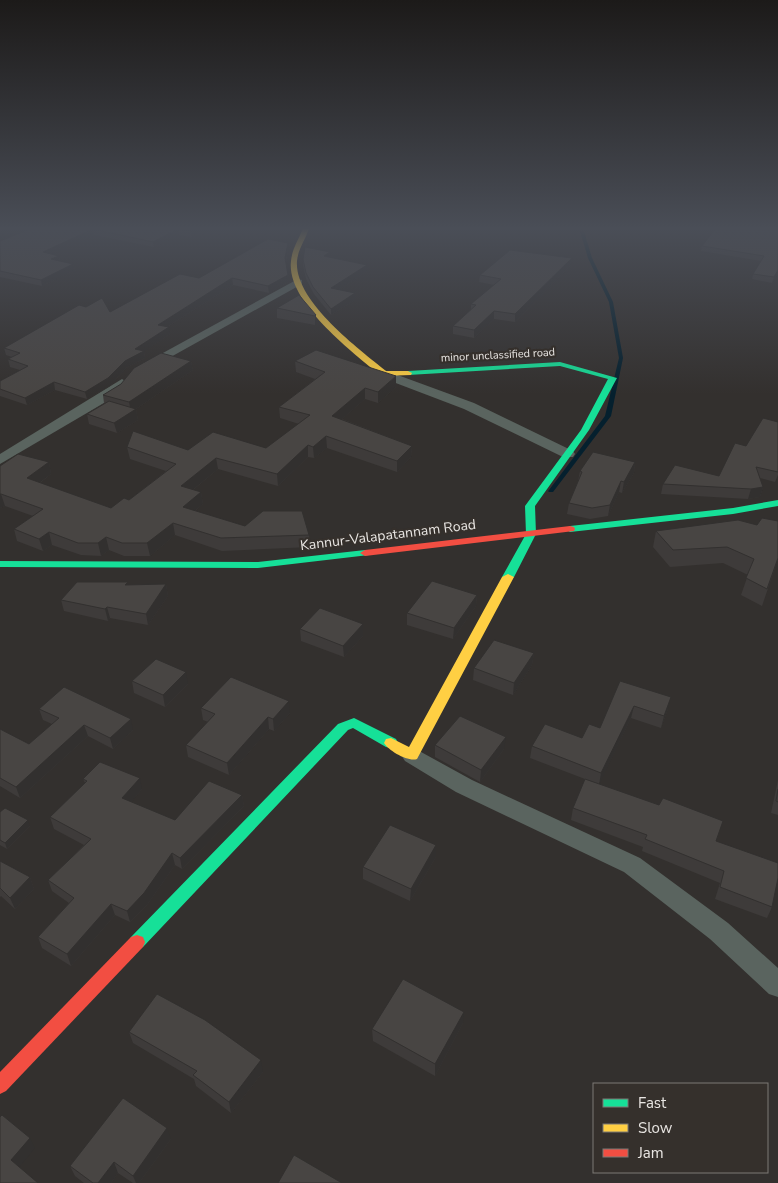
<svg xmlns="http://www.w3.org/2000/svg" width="778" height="1183" viewBox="0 0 778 1183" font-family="'Nunito Sans',sans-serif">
<rect width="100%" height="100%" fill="#33302e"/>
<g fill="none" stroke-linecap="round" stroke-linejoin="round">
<polygon fill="#05202e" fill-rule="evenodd" points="579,228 583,228 592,258 613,302 623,358 611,416 553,492 549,492 548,491 549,490 605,416 619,358 609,302 588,258"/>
<g fill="#5a645f" fill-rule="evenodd">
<polygon points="298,279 302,280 302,284 151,368 147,369 141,365"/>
<polygon points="384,370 474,403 573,451 575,454 573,457 563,457 464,409 380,377 378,374"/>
<polygon points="122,379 128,383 121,393 0,464 0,454"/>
<polygon points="412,747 472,780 640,858 728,923 778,968 778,997 769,994 710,939 624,872 456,792 405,761 401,755 405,749"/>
</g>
<g fill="#16e098" fill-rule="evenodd">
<polygon points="560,362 617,378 589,430 535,506 536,534 514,577 508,580 502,577 526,534 525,506 581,430 608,379 560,366 408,375 404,373 408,371"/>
<polygon points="778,500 778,506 733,514 570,532 565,529 570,526 733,508"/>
<polygon points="365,550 370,553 369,555 258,568 0,567 0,561 258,562"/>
<polygon points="354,718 396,739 398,743 396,747 391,748 386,747 353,728 348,730 143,947 137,949 131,947 129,942 131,937 338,724"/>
</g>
<g fill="#ffcf43" fill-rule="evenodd">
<path d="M303,228H309C306,239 298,249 297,261C294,301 358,348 386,371H408L412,373L411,375L381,376C353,352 286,302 291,261C292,249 299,239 303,228Z"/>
<path d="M508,574L514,577L417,759C408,762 389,751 384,743L386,739L391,738L409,747L502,577Z"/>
</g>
<g fill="#f24e42" fill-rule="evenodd">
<polygon points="570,526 574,527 575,529 574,531 365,556 360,553 365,550"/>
<polygon points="137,935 143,937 145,942 143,947 6,1091 0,1094 0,1072 131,937"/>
</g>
</g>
<g fill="#3e3b3a">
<polygon points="32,228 206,228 192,237 179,235 154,247 94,235 52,254 59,256 60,261 73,264 75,270 42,286 0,277 0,241"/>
<polygon points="778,228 778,273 772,283 752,279 753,274 761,261 701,251 702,246"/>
<polygon points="288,249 286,263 288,282 269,293 233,285 167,327 170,334 144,351 145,358 126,368 110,386 87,399 55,390 27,405 0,396 0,381 20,370 10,367 8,359 12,357 6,355 4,348 110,312 199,278"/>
<polygon points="330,252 330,257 367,265 367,271 339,290 355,300 331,315 314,294 306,279 303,265 303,259"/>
<polygon points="571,265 515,322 494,319 474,338 453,334 453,326 471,310 471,304 494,285 479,282 480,275"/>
<polygon points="277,308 316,315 316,325 315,325 277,318"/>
<polygon points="191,361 193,370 136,409 138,420 117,433 89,424 87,414 104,403 103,395"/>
<polygon points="295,361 396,387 378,403 365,399 342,419 412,446 411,457 397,472 327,448 314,458 308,457 278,486 218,469 193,490 201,492 203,504 195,511 245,526 309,535 310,547 222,551 175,535 150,556 124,556 109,550 101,556 81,555 52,545 43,551 17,541 14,529 33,516 5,506 0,508 0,466 49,462 51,474 40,483 111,508 129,500 166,471 130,459 127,447 188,450 266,448 299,424 280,418 279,407 315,379 296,372"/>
<polygon points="778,422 778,475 775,482 760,478 763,487 760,497 748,499 661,494 663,484 719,476 746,446"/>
<polygon points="635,462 634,473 622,493 619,492 608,516 590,519 567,514 569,503 578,481 580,471"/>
<polygon points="778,521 778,559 762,606 741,595 748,575 723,563 670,567 653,547 656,531 757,525"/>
<polygon points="166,584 168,596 148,625 110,618 108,621 64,611 61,600 129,585"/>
<polygon points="477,595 476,606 453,639 407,625 407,613"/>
<polygon points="363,624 363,636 344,657 301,641 300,629"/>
<polygon points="534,653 532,665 513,695 473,680 474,668"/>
<polygon points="132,681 188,684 165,707 134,693"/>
<polygon points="620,681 668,709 661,728 631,718 599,784 716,842 772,907 767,918 715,899 720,883 642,851 643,847 571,820 573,808 585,779 530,758 532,746 582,738 600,728"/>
<polygon points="201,708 290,713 274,731 269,729 229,775 188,757 186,745 208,722 203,720"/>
<polygon points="39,709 133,730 113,749 88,736 20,798 0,786 0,729 29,744 52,724 43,720"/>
<polygon points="435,745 504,749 480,782 435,757"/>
<polygon points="83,779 142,789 131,802 175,820 242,795 244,806 182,869 175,865 147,905 130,922 115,915 71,966 42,948 38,937 69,903 52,891 48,880 84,845 54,829 50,817 85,783"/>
<polygon points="778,780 778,815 771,813"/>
<polygon points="0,812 30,826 7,849 0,845"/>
<polygon points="436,857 410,901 363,879 363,867"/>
<polygon points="0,861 30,877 34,889 15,909 1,896 0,897"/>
<polygon points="463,1023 435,1076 373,1041 372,1029"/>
<polygon points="129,1032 263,1072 231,1113 196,1086 194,1079 133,1043"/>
<polygon points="171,1139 139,1183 133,1183 118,1173 111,1183 84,1183 75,1176 70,1166"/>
</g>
<g fill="#32302f">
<polygon points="10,228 26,228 0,238 0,232"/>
<polygon points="196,228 206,228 192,237 191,231"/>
<polygon points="93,229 94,235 44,258 43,252"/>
<polygon points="178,229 179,235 154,247 153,242"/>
<polygon points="288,243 288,249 285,265 285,258"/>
<polygon points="330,252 330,258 324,256"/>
<polygon points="59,256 60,262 51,259"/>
<polygon points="572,258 571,265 515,322 515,314"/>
<polygon points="73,264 75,270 42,286 41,280"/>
<polygon points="367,265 367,271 332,295 331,288"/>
<polygon points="778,270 778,273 772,283 774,277"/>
<polygon points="288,275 288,282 269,293 268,286"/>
<polygon points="232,278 233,285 159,332 158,325"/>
<polygon points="355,293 355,300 331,315 331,309"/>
<polygon points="494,311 494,319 474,338 474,330"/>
<polygon points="316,315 316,325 315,325 315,316"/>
<polygon points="169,327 170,334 143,352 144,351 145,358 126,368 110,386 87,399 85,392 135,349"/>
<polygon points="191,361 193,370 133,411 136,409 138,420 117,433 114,423 131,412 129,402"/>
<polygon points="396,376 396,387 378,403 378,392"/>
<polygon points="54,382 55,390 27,405 25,398"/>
<polygon points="365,388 365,399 333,427 332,416"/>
<polygon points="326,436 327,448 314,458 313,447"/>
<polygon points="308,445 308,457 278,486 277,474"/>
<polygon points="412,446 411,457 397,472 397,461"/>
<polygon points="216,458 218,469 183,498 181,486"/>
<polygon points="49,462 51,474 30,490 27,478"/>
<polygon points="635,462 634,473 622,493 624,482"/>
<polygon points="621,481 619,492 608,516 610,505"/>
<polygon points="763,487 760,497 748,499 751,489"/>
<polygon points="201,492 203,504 185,519 183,507"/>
<polygon points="0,494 1,494 5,506 0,508"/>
<polygon points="173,523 175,535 150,556 147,543"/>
<polygon points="49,532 52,545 43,551 39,539"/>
<polygon points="106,537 109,550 101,556 98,543"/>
<polygon points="166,584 168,596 148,625 146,614"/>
<polygon points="477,595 476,606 453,639 454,628"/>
<polygon points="107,607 110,618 108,621 105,609"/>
<polygon points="363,624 363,636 344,657 343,646"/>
<polygon points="534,653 532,665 513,695 514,683"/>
<polygon points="186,672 188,684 165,707 163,695"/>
<polygon points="671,697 668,709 661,728 664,716"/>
<polygon points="289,701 290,713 274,731 273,719"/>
<polygon points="634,706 631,718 599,785 601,773"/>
<polygon points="268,717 269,729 229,775 227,763"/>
<polygon points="131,719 133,730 113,749 110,738"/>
<polygon points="84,725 88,736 20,798 16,787"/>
<polygon points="506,737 504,749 480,782 481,770"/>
<polygon points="140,778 142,789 125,810 122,798"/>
<polygon points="242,795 244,806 182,869 180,858"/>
<polygon points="28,820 30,826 7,849 5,843"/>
<polygon points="436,845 436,857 410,901 411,889"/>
<polygon points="172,853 175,865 147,905 130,922 127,911"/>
<polygon points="30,877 34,889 15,909 10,898"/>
<polygon points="111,904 115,915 71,966 67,954"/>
<polygon points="464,1012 463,1023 435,1076 435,1064"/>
<polygon points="261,1060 263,1072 231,1113 229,1102"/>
<polygon points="167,1128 171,1139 139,1183 136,1183 133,1176"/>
<polygon points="30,1138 35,1148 17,1170 11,1160"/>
<polygon points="114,1162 118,1173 111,1183 98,1183"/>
</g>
<g fill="#484543" stroke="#32302f">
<polygon points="0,228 10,228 0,232"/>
<polygon points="32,228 196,228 191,231 178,229 153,242 93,229 43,252 59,256 51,259 73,264 41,280 0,271 0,241"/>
<polygon points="716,228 778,228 778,270 774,277 753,274 764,256 702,246"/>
<polygon points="268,239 288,243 285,258 288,275 268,286 232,278 158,325 169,327 135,349 144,351 125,361 108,378 85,392 54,382 25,398 0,389 0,381 28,366 8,359 20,353 4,348 79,305 86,307 102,298 110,312 180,274 199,278"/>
<polygon points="305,247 330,252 324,256 367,265 331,288 355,293 331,309 313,287 306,273 303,259"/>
<polygon points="510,250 572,258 515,314 494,311 474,330 453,326 476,305 471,304 501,279 480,275"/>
<polygon points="299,295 316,315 315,316 277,308"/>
<polygon points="316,350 396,376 378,392 365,388 332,416 412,446 397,461 326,436 313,447 308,445 277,474 216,458 181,486 201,492 183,507 245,526 263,511 302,511 309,535 221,538 173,523 147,543 122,543 106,537 98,543 78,543 49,532 39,539 14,529 43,509 1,494 0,494 0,466 18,454 49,462 27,478 111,508 124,498 129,500 176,464 127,447 133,431 188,450 213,432 266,448 310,415 279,407 325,372 295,361"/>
<polygon points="161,353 191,361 129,402 103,395 121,384 134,368"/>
<polygon points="109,401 136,409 114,423 87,414"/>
<polygon points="763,418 778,422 778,472 756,467 763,487 751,489 663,484 675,465 719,476 735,443 746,446"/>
<polygon points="593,452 635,462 624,482 621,481 610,505 592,508 569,503 582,472 580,471"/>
<polygon points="762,518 778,521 778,558 767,589 746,578 754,559 727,547 673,550 656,531 738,520 757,525"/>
<polygon points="432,581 477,595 454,628 407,613"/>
<polygon points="77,582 128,582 125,585 166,584 146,614 107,607 105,609 61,600"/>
<polygon points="320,608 363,624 343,646 300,629"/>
<polygon points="494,640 534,653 514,683 474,668"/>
<polygon points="156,659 186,672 163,695 132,681"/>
<polygon points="231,677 289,701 273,719 268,717 227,763 186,745 215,714 201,708"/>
<polygon points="620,681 671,697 664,716 634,706 601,773 532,746 545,724 582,738 589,724 600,728"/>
<polygon points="64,687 131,719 110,738 84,725 16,787 0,778 0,729 29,744 59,718 39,709"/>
<polygon points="460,716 506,737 481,770 435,745"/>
<polygon points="100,762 140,778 122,798 175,820 209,781 242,795 180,858 172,853 144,893 127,911 111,904 67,954 38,937 74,898 48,880 91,839 50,817 87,781 83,779"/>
<polygon points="585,779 659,805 663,798 723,821 716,841 778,863 778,878 772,907 720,887 724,871 645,839 647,835 573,808"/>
<polygon points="778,789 778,802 776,801"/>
<polygon points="5,808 28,820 5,843 0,840 0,812"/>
<polygon points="390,825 436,845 411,889 363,867"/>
<polygon points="0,861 30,877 10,898 0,888"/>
<polygon points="403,979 464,1012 435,1064 372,1029"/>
<polygon points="157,994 205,1020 261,1060 229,1102 193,1075 197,1071 129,1032"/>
<polygon points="123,1098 167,1128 133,1176 114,1162 98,1183 93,1183 70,1166"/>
<polygon points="2,1115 30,1138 11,1160 38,1183 0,1183 0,1117"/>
<polygon points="294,1155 342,1183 278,1183"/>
</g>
<linearGradient id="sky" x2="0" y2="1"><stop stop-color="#1c1a19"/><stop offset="0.58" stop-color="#4a4e57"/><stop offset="1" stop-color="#4a4e57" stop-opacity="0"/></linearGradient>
<rect width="778" height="394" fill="url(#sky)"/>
<g text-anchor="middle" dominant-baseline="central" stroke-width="4.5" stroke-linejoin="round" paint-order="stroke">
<g font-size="11" fill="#e9e6e3" stroke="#35302c">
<text transform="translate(498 355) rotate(-3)">minor unclassified road</text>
</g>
<g font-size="14" fill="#e9e6e3" stroke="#35302c">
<text transform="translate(388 535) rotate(-7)">Kannur-Valapatannam Road</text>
</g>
</g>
<rect x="593" y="1083" width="175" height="90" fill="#35302c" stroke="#7d7975"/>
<rect x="603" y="1099" width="25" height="8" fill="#16e098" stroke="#7d7975"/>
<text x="638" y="1108" font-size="15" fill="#e9e6e3">Fast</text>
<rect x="603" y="1124" width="25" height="8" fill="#ffcf43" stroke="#7d7975"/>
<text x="638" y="1133" font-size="15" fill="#e9e6e3">Slow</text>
<rect x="603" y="1149" width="25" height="8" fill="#f24e42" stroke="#7d7975"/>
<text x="638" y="1158" font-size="15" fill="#e9e6e3">Jam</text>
</svg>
